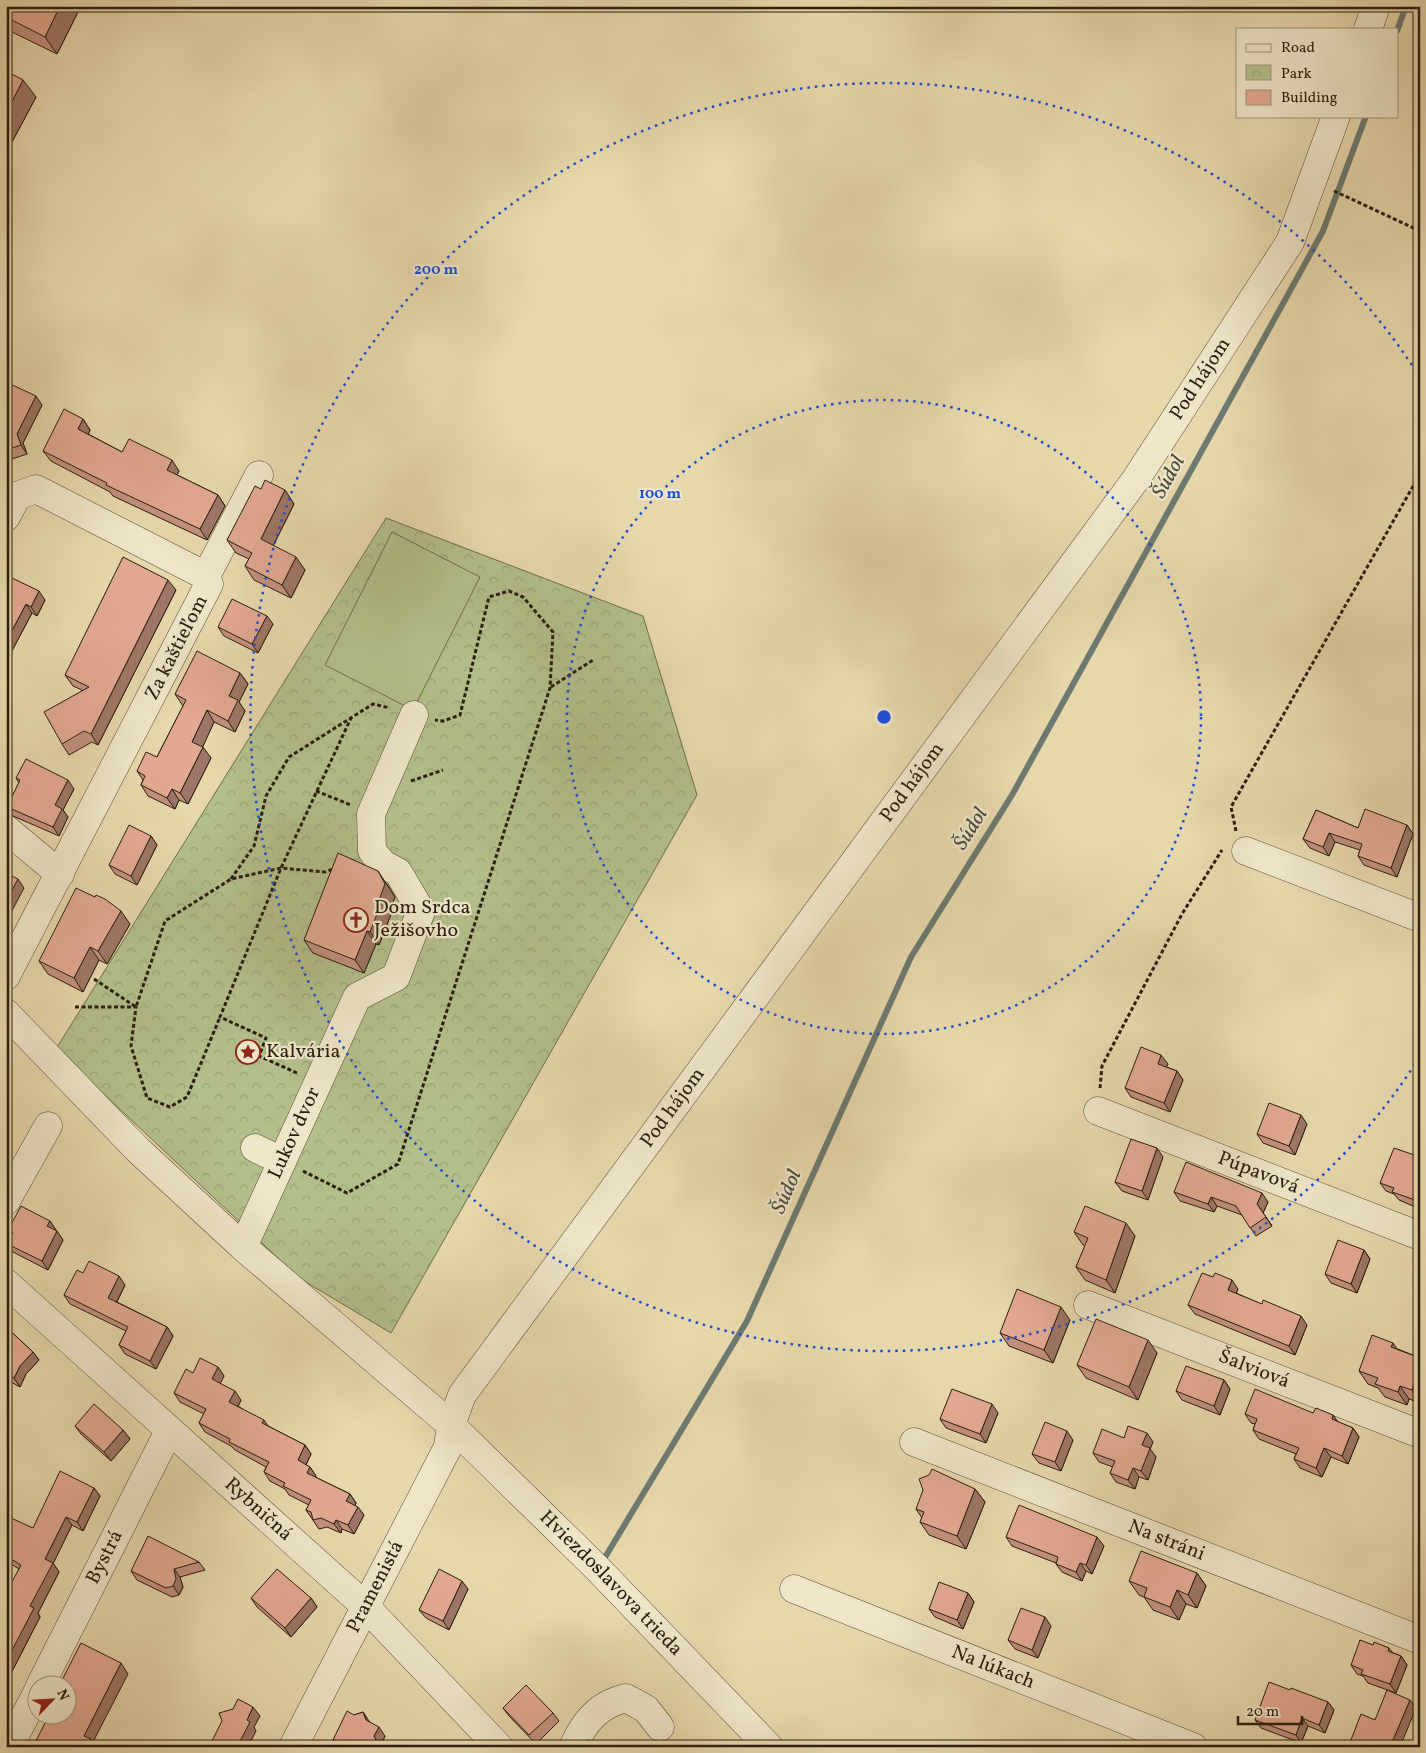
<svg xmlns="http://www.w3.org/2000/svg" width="1426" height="1753" viewBox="0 0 1426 1753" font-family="Vollkorn,serif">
<defs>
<pattern id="park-crowns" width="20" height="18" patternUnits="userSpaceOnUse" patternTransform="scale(1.25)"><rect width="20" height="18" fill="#b3bf8b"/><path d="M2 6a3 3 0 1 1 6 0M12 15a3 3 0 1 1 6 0" fill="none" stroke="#9aa477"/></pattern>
</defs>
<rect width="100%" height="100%" fill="#e7d8ac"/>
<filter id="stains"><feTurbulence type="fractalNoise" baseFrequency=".004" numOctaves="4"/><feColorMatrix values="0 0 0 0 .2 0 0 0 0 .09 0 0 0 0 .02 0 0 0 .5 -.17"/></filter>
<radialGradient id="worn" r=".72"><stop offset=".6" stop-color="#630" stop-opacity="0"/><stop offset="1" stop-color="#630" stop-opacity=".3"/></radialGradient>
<polygon fill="url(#park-crowns)" stroke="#6e6e4d" points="386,518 643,616 697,795 391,1333 299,1278 56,1049"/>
<polygon fill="#b3bf8b" stroke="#6e6e4d" points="392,532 480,577 413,710 325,665"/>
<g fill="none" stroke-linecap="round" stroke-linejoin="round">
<g stroke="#6d7a71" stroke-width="6">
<polyline points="1397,31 1406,6"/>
<polyline points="604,1559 747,1321 911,957 1012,795 1323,231 1366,116"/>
</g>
<defs>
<g id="minor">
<polyline points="1368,29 1376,6"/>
<polyline points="6,517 17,496 36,489 206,576 209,584 6,976"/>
<polyline points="206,576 259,475"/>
<polyline points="6,829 60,874"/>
<polyline points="1246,851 1420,918"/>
<path id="s1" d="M6,1013L138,1150L243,1247L451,1425L598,1569L769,1747"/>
<path id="s2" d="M1098,1111L1420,1236"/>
<polyline points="255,1148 282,1161"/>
<polyline points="6,1201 48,1126"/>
<path id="s3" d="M243,1247L357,997L396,977L421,911L398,872L383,864L372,851L371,814L414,715"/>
<path id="s4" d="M6,1283L364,1605L499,1747"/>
<path id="s5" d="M1088,1305L1420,1434"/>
<path id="s6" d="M914,1442L1420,1640"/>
<path id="s7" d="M794,1589L1193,1747"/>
<path id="s8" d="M40,1686L169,1431"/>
<polyline points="9,1747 38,1691"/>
<path id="s9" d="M293,1747L448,1447L451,1425L462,1395L1136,479L1290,242L1336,116"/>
<path d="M573,1747C584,1722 599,1704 626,1698L646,1709L660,1727"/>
</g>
</defs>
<use href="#minor" stroke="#594c36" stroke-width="29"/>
<g stroke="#2a1e0f" stroke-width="3" stroke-dasharray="4 2.5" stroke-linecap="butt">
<polyline points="1334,191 1420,231"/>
<polyline points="551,687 593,660"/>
<polyline points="411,781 443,770"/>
<polyline points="316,791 351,805"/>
<polyline points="1236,831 1231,807 1420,474"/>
<polyline points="231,879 254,846 266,796 289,757 373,704 390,708"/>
<polyline points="94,979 136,1007 165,921 231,879 281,868 325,872 333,869"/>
<polyline points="75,1007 136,1007 131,1046 147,1098 170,1107 187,1097 220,1017"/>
<polyline points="297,1073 259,1056 266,1038 220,1017 281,868 351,718"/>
<polyline points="1100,1088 1102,1066 1182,914 1222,850"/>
<polyline points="303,1171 347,1193 398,1164 550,688 553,632 523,597 509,591 489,597 460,715 443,721 435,720"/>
</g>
<use href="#minor" stroke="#efe6c9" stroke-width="28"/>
</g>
<g fill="#c2917e" stroke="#2a1e0f">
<polygon points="6,6 77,6 79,10 57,54 6,29"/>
<polygon points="6,71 36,97 12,142 6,139"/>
<polygon points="6,382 42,405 23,443 27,454 6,461"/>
<polygon points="83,419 90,430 88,434 122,452 179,471 177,475 218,495 225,506 207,540 113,496 110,492 51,461 43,451"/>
<polygon points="261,489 285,490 294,504 273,546 305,570 291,598 254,580 245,566 249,559 236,553 227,540"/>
<polygon points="6,575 45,600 37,616 32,613 6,662"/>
<polygon points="176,590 98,745 92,742 69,755 62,744 82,690 73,686 65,675"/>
<polygon points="273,624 258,653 224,636 218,627"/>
<polygon points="240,673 248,684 239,702 245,711 235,732 214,722 202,747 211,758 188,804 179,800 175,809 148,796 141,785 143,780 137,771 157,757 183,706 175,694"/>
<polygon points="16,778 74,789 63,810 68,817 59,836 13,816 7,807 19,783"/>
<polygon points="1316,810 1358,828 1407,825 1413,834 1397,877 1364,865 1358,856 1360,850 1335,842 1329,856 1310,848 1303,839"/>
<polygon points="151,836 157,845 137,885 115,874 109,865"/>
<polygon points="387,884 395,897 389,911 391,914 379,945 376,944 364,973 313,953 304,940"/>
<polygon points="130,924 107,964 99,960 83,992 48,974 39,961"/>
<polygon points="1168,1064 1166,1067 1177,1071 1183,1080 1170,1112 1131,1097 1125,1088"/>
<polygon points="1307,1124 1295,1155 1263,1143 1257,1134"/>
<polygon points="1163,1157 1148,1200 1122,1191 1115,1182"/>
<polygon points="1420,1157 1420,1209 1399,1200 1394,1194 1386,1191 1380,1183"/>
<polygon points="1174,1192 1268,1202 1263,1213 1272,1226 1256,1236 1242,1215 1217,1206 1214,1212 1180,1201"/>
<polygon points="50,1221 56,1230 63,1240 48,1270 13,1252 7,1244 12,1234 8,1230"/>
<polygon points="1074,1232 1135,1236 1115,1293 1085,1280 1076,1267 1085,1246 1083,1245"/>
<polygon points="1364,1250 1370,1259 1357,1293 1331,1283 1325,1274"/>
<polygon points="83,1273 125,1285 117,1302 167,1327 173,1336 156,1369 125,1354 119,1345 126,1331 70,1304 64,1295"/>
<polygon points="1238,1289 1236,1293 1307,1325 1295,1355 1195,1314 1188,1305"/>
<polygon points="1070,1320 1053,1363 1009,1346 1000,1333"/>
<polygon points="6,1327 33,1352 39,1360 26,1374 20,1387 7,1380 6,1382"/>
<polygon points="1398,1349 1420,1358 1420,1403 1409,1399 1407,1405 1385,1397 1378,1388 1368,1384 1359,1371"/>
<polygon points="1157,1353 1138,1400 1086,1378 1077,1365"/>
<polygon points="218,1367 224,1376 220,1383 241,1400 238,1406 268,1426 305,1445 311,1454 306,1465 310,1467 316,1476 315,1477 350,1494 356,1503 355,1505 364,1515 354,1534 342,1529 341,1533 327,1527 319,1529 306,1510 309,1505 289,1495 285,1489 270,1481 264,1472 266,1467 235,1450 231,1446 205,1432 199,1423 204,1414 180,1402 174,1393"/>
<polygon points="1224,1380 1230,1389 1220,1415 1182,1400 1176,1391"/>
<polygon points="998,1413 986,1443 946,1428 940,1419"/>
<polygon points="1313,1413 1333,1415 1338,1422 1353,1428 1359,1437 1348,1464 1331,1457 1322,1477 1300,1468 1294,1459 1296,1454 1259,1439 1253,1430 1255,1424 1251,1423 1245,1414"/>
<polygon points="75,1426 123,1430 130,1439 111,1461 81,1434"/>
<polygon points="1124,1438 1153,1442 1150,1449 1156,1457 1148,1480 1139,1477 1135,1489 1116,1482 1110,1473 1113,1467 1099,1462 1093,1453"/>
<polygon points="1073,1440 1061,1471 1039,1463 1032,1454"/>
<polygon points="94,1488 100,1496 83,1531 72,1525 53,1563 59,1572 38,1613 40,1617 6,1683 19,1569 6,1561 6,1528 33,1528"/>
<polygon points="975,1489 985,1502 966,1549 929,1535 920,1522 922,1518 916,1509"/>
<polygon points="1006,1537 1104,1546 1092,1574 1086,1571 1082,1581 1062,1572 1056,1564 1056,1563 1012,1546"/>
<polygon points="199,1562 205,1570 180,1577 183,1587 179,1595 172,1597 137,1580 131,1571"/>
<polygon points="1197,1573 1206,1586 1197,1608 1186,1604 1179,1620 1153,1610 1144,1597 1139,1595 1129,1581"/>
<polygon points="468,1589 449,1630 426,1618 419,1610"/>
<polygon points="968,1593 974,1602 963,1629 935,1617 929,1609"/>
<polygon points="251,1598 311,1598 317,1607 291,1637 257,1607"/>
<polygon points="1051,1626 1038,1658 1015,1649 1008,1640"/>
<polygon points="1373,1645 1389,1648 1393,1653 1401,1656 1407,1665 1396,1693 1368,1683 1363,1676 1357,1674 1351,1665"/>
<polygon points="1290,1690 1328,1702 1334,1710 1325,1733 1308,1726 1301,1743 1261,1728 1255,1720"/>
<polygon points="503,1708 553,1713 559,1721 536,1744 509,1716"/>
<polygon points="363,1712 369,1722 385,1736 381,1745 381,1747 338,1747 333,1740 354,1715"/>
</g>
<g fill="#9e7666" stroke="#2a1e0f">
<polygon points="60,6 77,6 79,10 57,54 45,37"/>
<polygon points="23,80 36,97 12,142 6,134 6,113"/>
<polygon points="36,396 42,405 23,443 27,454 21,445 17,434"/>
<polygon points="83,419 90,430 86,440 78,429"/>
<polygon points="172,460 179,471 174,480 167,470"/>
<polygon points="285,490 294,504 270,552 261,539"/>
<polygon points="218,495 225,506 207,540 200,529"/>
<polygon points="296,557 305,570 291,598 282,585"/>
<polygon points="168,580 176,590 98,745 91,734"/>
<polygon points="39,591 45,600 37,616 31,607"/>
<polygon points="26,604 32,613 6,662 6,642"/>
<polygon points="267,616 273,624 258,653 252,644"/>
<polygon points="240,673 248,684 239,702 245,711 235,732 228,721 229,696"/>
<polygon points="207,710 214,722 200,753 192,742"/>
<polygon points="203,747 211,758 188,804 180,793"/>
<polygon points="68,780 74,789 63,810 68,817 59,836 53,827 55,805"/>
<polygon points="172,789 179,800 175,809 167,798"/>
<polygon points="1407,825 1413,834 1397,877 1391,868"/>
<polygon points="1329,833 1335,842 1329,856 1323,847"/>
<polygon points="151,836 157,845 137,885 131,876"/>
<polygon points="378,871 395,897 389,911 391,914 379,945 370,932"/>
<polygon points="18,879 24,888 6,922 6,901"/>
<polygon points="121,911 130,924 107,964 98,951"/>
<polygon points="367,931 376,944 364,973 355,960"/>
<polygon points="90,947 99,960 83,992 74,978"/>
<polygon points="1161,1055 1168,1064 1164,1073 1158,1064"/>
<polygon points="1177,1071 1183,1080 1170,1112 1164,1103"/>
<polygon points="1301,1115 1307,1124 1295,1155 1289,1146"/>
<polygon points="1157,1148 1163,1157 1148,1200 1142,1191"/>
<polygon points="1262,1193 1268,1202 1263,1213 1272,1226 1257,1204"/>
<polygon points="1211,1197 1217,1206 1214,1212 1208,1204"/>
<polygon points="50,1221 56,1230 54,1235 47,1226"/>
<polygon points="1126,1223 1135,1236 1115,1293 1106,1280"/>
<polygon points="57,1231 63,1240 48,1270 42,1261"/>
<polygon points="1364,1250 1370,1259 1357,1293 1351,1284"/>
<polygon points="119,1276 125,1285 114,1307 108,1298"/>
<polygon points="1232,1280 1238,1289 1234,1299 1228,1290"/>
<polygon points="1061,1307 1070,1320 1053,1363 1044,1350"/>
<polygon points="1301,1316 1307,1325 1295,1355 1289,1346"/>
<polygon points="167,1327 173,1336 156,1369 150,1361"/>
<polygon points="1148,1340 1157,1353 1138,1400 1129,1387"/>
<polygon points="1393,1343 1402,1356 1391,1347"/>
<polygon points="33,1352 39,1360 26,1374 20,1387 14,1378 20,1366"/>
<polygon points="218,1367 224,1376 218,1388 212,1379"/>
<polygon points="1420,1369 1420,1401 1412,1390"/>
<polygon points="1224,1380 1230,1389 1220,1415 1214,1406"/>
<polygon points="1400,1386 1409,1399 1407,1405 1398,1392"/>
<polygon points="235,1391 241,1400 236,1410 229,1402"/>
<polygon points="992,1404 998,1413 986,1443 980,1434"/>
<polygon points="1333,1415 1339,1424 1332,1419"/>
<polygon points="264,1420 270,1429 262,1423"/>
<polygon points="1353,1428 1359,1437 1348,1464 1342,1456"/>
<polygon points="123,1430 130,1439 111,1461 104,1452"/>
<polygon points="1067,1431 1073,1440 1061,1471 1055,1462"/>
<polygon points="1147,1433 1153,1442 1150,1449 1156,1457 1148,1480 1141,1471 1142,1445"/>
<polygon points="305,1445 311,1454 304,1469 298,1460"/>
<polygon points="1324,1448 1331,1457 1322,1477 1316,1468"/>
<polygon points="310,1467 316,1476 313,1482 307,1473"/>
<polygon points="1133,1468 1139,1477 1135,1489 1128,1480"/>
<polygon points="94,1488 100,1496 83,1531 77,1522"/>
<polygon points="975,1489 985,1502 966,1549 957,1536"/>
<polygon points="350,1494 356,1503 353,1510 346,1501"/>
<polygon points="358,1507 364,1515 354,1534 348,1525"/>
<polygon points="66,1517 72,1525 53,1564 53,1563 59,1572 38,1613 40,1617 6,1683 6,1662 30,1606 45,1559"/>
<polygon points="336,1520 342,1529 341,1533 334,1524"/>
<polygon points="1097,1537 1104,1546 1092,1574 1086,1565"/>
<polygon points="1080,1563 1086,1571 1082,1581 1076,1572"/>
<polygon points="174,1569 180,1577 183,1587 179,1595 173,1586"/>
<polygon points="1197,1573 1206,1586 1197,1608 1188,1595"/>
<polygon points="462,1581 468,1589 449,1630 443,1621"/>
<polygon points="1177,1590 1186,1604 1179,1620 1170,1607"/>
<polygon points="968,1593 974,1602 963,1629 957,1620"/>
<polygon points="311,1598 317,1607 291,1637 285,1628"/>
<polygon points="1045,1617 1051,1626 1038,1658 1032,1650"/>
<polygon points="1401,1656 1407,1665 1396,1693 1390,1684"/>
<polygon points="121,1663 128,1674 93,1742 96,1747 87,1747 84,1736"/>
<polygon points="1410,1700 1416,1708 1400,1747 1390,1747"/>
<polygon points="1328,1702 1334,1710 1325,1733 1319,1725"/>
<polygon points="253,1707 260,1716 254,1727 256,1731 248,1747 237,1747 247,1720"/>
<polygon points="363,1712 369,1721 372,1729 366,1720"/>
<polygon points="1302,1718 1308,1726 1301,1743 1296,1735"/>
<polygon points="379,1727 385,1736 381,1745 381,1747 373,1747 374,1736"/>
</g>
<g fill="#e2a992" stroke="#2a1e0f">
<polygon points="6,6 60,6 45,37 6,17"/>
<polygon points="6,71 23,80 6,113"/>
<polygon points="6,382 36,396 17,434 21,445 6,450"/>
<polygon points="64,409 83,419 78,429 122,452 129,439 172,460 167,470 218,495 200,529 106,485 107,483 43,451"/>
<polygon points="265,480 285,490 261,539 296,557 282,585 245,566 252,553 227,540 255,486 261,489"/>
<polygon points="123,557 168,580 91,734 84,731 62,744 44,712 89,687 65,675"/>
<polygon points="6,575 39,591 31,607 26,604 6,642"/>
<polygon points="232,599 267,616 252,644 218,627"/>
<polygon points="197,651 240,673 229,696 238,700 228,721 207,710 192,742 203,747 180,793 172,789 167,798 141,785 145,776 137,771 146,752 157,757 186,700 175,694"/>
<polygon points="26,759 68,780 55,805 62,809 53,827 7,807 20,780 16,778"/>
<polygon points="1365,809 1407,825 1391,868 1358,856 1362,844 1329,833 1323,847 1303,839 1316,810 1358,828"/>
<polygon points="129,825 151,836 131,876 109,865"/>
<polygon points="338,853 378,871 385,884 379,900 382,901 370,932 367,931 355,960 304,940"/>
<polygon points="6,873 18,879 6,901"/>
<polygon points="76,888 95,897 96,895 105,899 121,911 98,951 90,947 74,978 39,961"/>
<polygon points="1141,1047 1161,1055 1158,1064 1177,1071 1164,1103 1125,1088"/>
<polygon points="1269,1103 1301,1115 1289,1146 1257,1134"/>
<polygon points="1131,1139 1157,1148 1142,1191 1115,1182"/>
<polygon points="1394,1148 1420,1157 1420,1200 1418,1200 1418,1201 1392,1192 1394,1188 1380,1183"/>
<polygon points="1186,1162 1262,1193 1257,1204 1266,1217 1250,1228 1236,1206 1211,1197 1208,1204 1174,1192"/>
<polygon points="21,1206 50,1221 47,1226 57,1231 42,1261 7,1244 13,1232 8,1230"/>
<polygon points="1085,1206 1126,1223 1106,1280 1076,1267 1088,1238 1074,1232"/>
<polygon points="1338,1240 1364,1250 1351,1284 1325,1274"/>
<polygon points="89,1261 119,1276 108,1298 167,1327 150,1361 119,1345 128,1327 64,1295 77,1270 83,1273"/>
<polygon points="1202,1273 1213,1277 1215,1273 1232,1280 1228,1290 1262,1304 1263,1300 1301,1316 1289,1346 1188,1305"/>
<polygon points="1017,1289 1061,1307 1044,1350 1000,1333"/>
<polygon points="1096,1319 1148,1340 1129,1387 1077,1365"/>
<polygon points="6,1327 33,1352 20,1366 14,1378 6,1374"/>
<polygon points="1372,1335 1393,1343 1391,1347 1420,1358 1420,1369 1412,1390 1400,1386 1398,1392 1375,1384 1378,1378 1359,1371"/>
<polygon points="200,1358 218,1367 212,1379 235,1391 229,1402 264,1420 262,1423 305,1445 298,1460 310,1467 307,1473 350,1494 346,1501 358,1507 348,1525 336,1520 334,1524 321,1518 313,1520 311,1512 306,1510 311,1500 283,1486 285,1483 264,1472 269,1462 229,1442 230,1439 199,1423 206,1409 174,1393 186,1369 193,1373"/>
<polygon points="1186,1366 1224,1380 1214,1406 1176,1391"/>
<polygon points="952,1389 992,1404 980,1434 940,1419"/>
<polygon points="1255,1389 1313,1413 1316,1408 1333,1415 1332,1419 1353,1428 1342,1456 1324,1448 1316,1468 1294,1459 1299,1448 1253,1430 1257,1419 1245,1414"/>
<polygon points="94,1404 123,1430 104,1452 75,1426"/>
<polygon points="1045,1422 1067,1431 1055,1462 1032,1454"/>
<polygon points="1128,1426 1147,1433 1142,1445 1150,1448 1141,1471 1133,1468 1128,1480 1110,1473 1115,1461 1093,1453 1102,1429 1124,1438"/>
<polygon points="932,1469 975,1489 957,1536 920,1522 924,1512 916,1509 923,1490 919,1479 929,1475"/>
<polygon points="60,1471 94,1488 77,1522 66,1517 45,1559 53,1563 30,1606 34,1608 6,1662 6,1593 21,1565 6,1556 6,1528 11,1518 33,1528"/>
<polygon points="1019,1505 1097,1537 1086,1565 1080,1563 1076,1572 1056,1564 1058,1557 1006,1537"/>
<polygon points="148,1536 199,1562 174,1569 176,1579 173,1586 166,1588 131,1571"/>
<polygon points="1141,1551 1197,1573 1188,1595 1177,1590 1170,1607 1144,1597 1147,1588 1129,1581"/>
<polygon points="277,1569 311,1598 285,1628 251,1598"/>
<polygon points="439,1569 462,1581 443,1621 419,1610"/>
<polygon points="939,1582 968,1593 957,1620 929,1609"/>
<polygon points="1021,1608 1045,1617 1032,1650 1008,1640"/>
<polygon points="1360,1640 1373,1645 1374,1642 1389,1648 1388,1651 1401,1656 1390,1684 1361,1674 1363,1670 1351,1665"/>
<polygon points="81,1643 121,1663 84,1736 91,1739 87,1747 33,1747 46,1721 42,1719 44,1716 68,1716 68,1686 59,1686"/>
<polygon points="1269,1682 1290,1690 1291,1688 1328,1702 1319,1725 1302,1718 1296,1735 1255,1720"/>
<polygon points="526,1685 553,1713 529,1735 503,1708"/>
<polygon points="1387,1690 1410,1700 1390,1747 1354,1747 1349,1745 1361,1714 1375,1720"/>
<polygon points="238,1699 253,1707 247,1720 250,1722 237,1747 209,1747 222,1721 219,1713 233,1709"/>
<polygon points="347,1711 354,1715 363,1712 366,1720 379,1727 374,1736 376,1740 373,1747 347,1747 333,1740"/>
<polygon points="588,1740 601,1747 585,1747"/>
</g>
<g fill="none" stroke="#1d4ed8" stroke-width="2.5" stroke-dasharray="2.5 5">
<circle cx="884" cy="717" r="317"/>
<path d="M1419 1058A634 634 0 1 1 1419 376"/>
</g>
<defs>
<symbol id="church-ring" viewBox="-11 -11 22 22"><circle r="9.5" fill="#efe6c9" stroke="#8f2418" stroke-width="1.5"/><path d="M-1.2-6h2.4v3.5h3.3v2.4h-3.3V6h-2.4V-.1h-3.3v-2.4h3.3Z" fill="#8f2418"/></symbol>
<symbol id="sight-ring" viewBox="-11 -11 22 22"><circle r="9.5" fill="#efe6c9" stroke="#8f2418" stroke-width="1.5"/><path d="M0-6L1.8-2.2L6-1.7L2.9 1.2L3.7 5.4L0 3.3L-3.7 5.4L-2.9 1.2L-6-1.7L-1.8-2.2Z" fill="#8f2418"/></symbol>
</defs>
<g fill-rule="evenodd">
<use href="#church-ring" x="342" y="906" width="28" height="28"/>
<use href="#sight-ring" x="234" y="1038" width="28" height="28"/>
</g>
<g text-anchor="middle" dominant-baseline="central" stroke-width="4.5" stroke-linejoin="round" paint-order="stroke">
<g font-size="20" fill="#2a1e0f" stroke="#efe6c9">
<text stroke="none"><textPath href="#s9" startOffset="1648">Pod hájom</textPath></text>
<text transform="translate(177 648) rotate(-63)">Za kaštieľom</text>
<text stroke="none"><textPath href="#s9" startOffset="1152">Pod hájom</textPath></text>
<text stroke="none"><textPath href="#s9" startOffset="748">Pod hájom</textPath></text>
<text stroke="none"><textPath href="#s3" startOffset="125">Lukov dvor</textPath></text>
<text stroke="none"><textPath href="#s2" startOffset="172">Púpavová</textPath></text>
<text stroke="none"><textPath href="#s5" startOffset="178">Šalviová</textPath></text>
<text stroke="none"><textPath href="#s4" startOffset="339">Rybničná</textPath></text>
<text stroke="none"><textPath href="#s6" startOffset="271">Na stráni</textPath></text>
<text stroke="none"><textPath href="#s8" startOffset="144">Bystrá</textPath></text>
<text stroke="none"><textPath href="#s1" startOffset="832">Hviezdoslavova trieda</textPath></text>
<text stroke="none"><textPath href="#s9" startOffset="180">Pramenistá</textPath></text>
<text stroke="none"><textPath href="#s7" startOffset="214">Na lúkach</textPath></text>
</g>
<g font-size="20" fill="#2a1e0f" stroke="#efe6c9" text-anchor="start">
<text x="374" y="908">Dom Srdca<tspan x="374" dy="23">Ježišovho</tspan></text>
<text x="266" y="1052">Kalvária</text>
</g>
<g font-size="21" font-style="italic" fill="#4b4c40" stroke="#efe6c9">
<text transform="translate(1169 477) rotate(-61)">Šúdol</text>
<text transform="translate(971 829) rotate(-58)">Šúdol</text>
<text transform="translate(787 1192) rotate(-66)">Šúdol</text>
</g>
</g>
<circle cx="884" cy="717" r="8" fill="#1d4ed8" stroke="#efe6c9" stroke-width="2.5"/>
<g font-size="15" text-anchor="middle" font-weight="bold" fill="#1d4ed8" stroke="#efe6c9" stroke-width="4.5" stroke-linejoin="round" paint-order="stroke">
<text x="436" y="274">200 m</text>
<text x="660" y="498">100 m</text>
</g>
<rect width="1426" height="1753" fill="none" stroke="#e7d8ac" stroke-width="25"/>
<rect x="8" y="8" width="1411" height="1738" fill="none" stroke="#2a1e0f" stroke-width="2.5"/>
<rect x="12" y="12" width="1401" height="1728" fill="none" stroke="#2a1e0f"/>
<rect x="1236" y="28" width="162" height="90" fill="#efe6c9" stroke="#a0967f"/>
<rect x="1246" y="44" width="25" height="8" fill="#efe6c9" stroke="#a0967f"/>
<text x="1281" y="52" font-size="15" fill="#2a1e0f">Road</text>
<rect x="1246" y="65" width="25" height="15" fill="url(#park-crowns)" stroke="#a0967f"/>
<text x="1281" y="78" font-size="15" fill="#2a1e0f">Park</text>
<rect x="1246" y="90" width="25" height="15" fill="#e2a992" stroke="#a0967f"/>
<text x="1281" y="102" font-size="15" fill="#2a1e0f">Building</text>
<g transform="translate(52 1700) rotate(65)"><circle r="24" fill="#efe6c9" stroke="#a0967f"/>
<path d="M0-4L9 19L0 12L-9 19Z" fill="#8f2418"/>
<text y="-8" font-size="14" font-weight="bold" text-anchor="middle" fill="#2a1e0f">N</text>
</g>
<path d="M1238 1716v8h64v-8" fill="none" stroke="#2a1e0f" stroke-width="2.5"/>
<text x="1246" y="1716" font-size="15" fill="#2a1e0f" stroke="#efe6c9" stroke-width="4" paint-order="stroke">20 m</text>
<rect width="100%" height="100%" filter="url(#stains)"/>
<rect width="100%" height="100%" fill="url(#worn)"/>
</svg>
